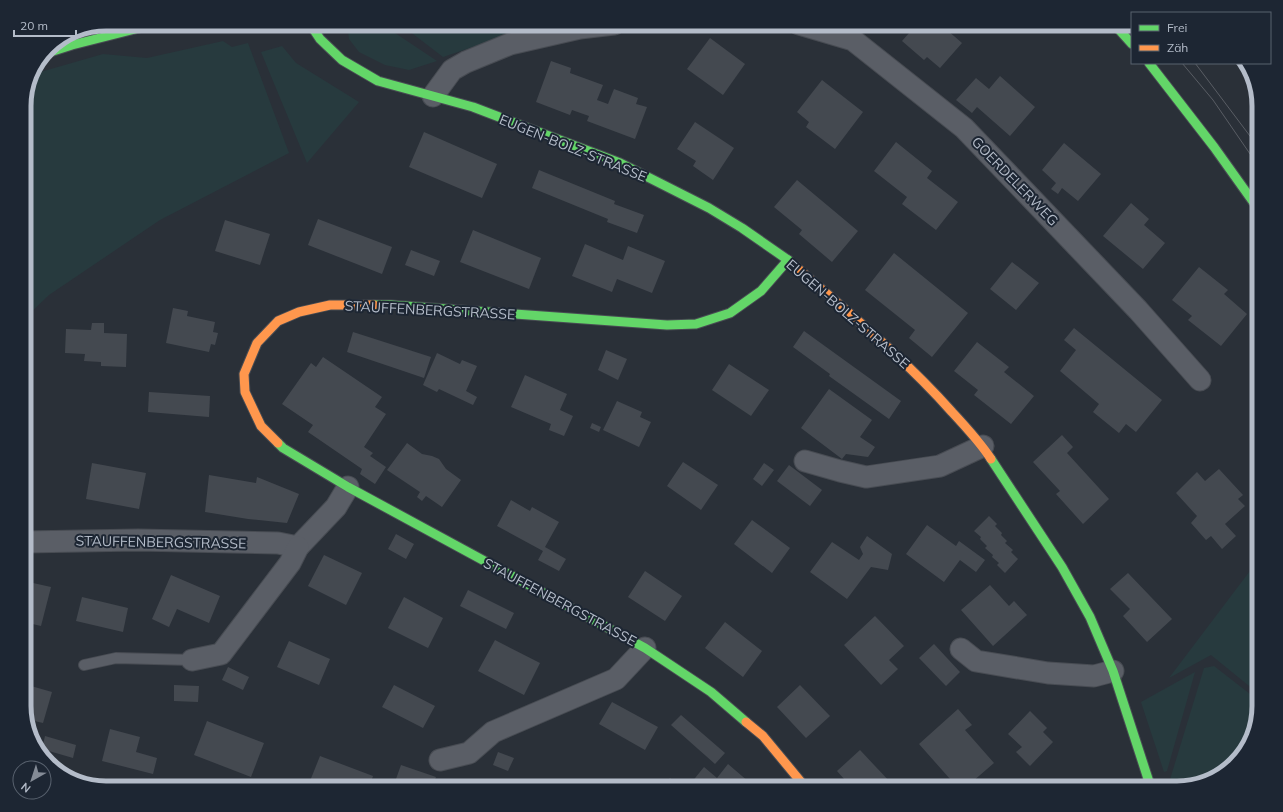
<svg xmlns="http://www.w3.org/2000/svg" width="1283" height="812" viewBox="0 0 1283 812" font-family="Mulish,sans-serif">
<rect width="100%" height="100%" fill="#2a3038"/>
<g fill="#273a3e">
<polygon points="347,24 366,24 392,31 437,61 409,70 385,65 359,52 349,39"/>
<polygon points="400,24 554,24 520,31 443,57"/>
<polygon points="223,41 232,47 248,43 289,153 160,220 49,295 24,319 24,101 30,75 103,54 147,58"/>
<polygon points="282,46 296,63 359,102 307,163 261,52"/>
<polygon points="1242,63 1246,63 1248,65 1256,93"/>
<polygon points="1259,559 1259,694 1211,655 1169,678"/>
<polygon points="1214,666 1259,701 1259,706 1246,749 1243,753 1218,777 1177,788 1169,788 1168,786 1204,668"/>
<polygon points="1195,672 1167,771 1164,772 1141,702"/>
</g>
<g fill="#444950">
<polygon points="917,24 952,24 947,30 962,43 940,68 927,57 924,60 902,41"/>
<polygon points="710,38 745,64 723,95 687,69"/>
<polygon points="551,61 571,68 570,73 603,85 597,100 608,104 614,89 638,98 636,104 647,107 635,139 587,121 589,116 572,110 570,115 536,102"/>
<polygon points="1000,76 1035,107 1010,136 977,107 972,113 956,100 976,78 989,89"/>
<polygon points="822,80 863,112 835,149 806,127 809,122 797,112"/>
<polygon points="695,122 734,148 713,180 693,166 696,161 677,149"/>
<polygon points="424,132 497,164 482,198 409,167"/>
<polygon points="896,142 932,171 927,178 958,202 936,230 902,204 907,197 874,171"/>
<polygon points="1064,143 1101,174 1078,201 1062,188 1058,194 1051,189 1056,183 1042,170"/>
<polygon points="539,170 615,201 614,204 644,215 637,233 607,222 608,219 532,188"/>
<polygon points="797,180 858,231 832,262 799,234 802,230 774,207"/>
<polygon points="1131,203 1149,219 1144,225 1165,243 1143,269 1103,236"/>
<polygon points="318,219 392,247 382,274 308,245"/>
<polygon points="225,220 270,234 260,265 215,251"/>
<polygon points="473,230 541,258 529,289 460,262"/>
<polygon points="585,244 623,260 628,246 665,261 652,293 617,279 612,292 572,276"/>
<polygon points="411,250 440,261 434,276 405,265"/>
<polygon points="894,253 968,313 932,357 909,338 915,330 865,290"/>
<polygon points="1012,262 1039,283 1016,310 990,289"/>
<polygon points="1199,267 1228,290 1224,294 1247,314 1221,346 1188,320 1192,316 1172,300"/>
<polygon points="173,308 188,311 187,316 215,322 213,332 218,333 215,345 211,344 209,352 166,343"/>
<polygon points="92,323 104,323 104,333 127,334 126,367 101,366 101,362 84,361 85,354 65,353 66,329 91,330"/>
<polygon points="1074,328 1162,400 1136,432 1126,424 1119,433 1093,412 1099,404 1060,371 1076,350 1064,340"/>
<polygon points="804,331 901,401 889,419 829,376 830,374 793,347"/>
<polygon points="353,332 431,357 424,378 347,352"/>
<polygon points="977,342 1009,367 1004,372 1034,396 1011,424 974,395 978,390 954,371"/>
<polygon points="606,350 627,359 618,380 598,370"/>
<polygon points="437,353 460,364 462,360 477,366 466,391 477,397 473,405 439,389 437,392 423,385"/>
<polygon points="323,357 382,397 375,407 386,414 364,447 373,453 370,456 386,467 375,484 360,474 362,469 308,432 313,425 282,404 311,363 316,367"/>
<polygon points="729,364 769,390 751,416 712,390"/>
<polygon points="525,375 567,394 560,410 573,416 564,436 549,430 551,424 511,407"/>
<polygon points="829,389 872,420 860,437 875,447 868,457 846,454 842,459 801,428"/>
<polygon points="149,392 210,396 209,417 148,412"/>
<polygon points="617,401 642,412 640,417 651,422 639,447 603,430"/>
<polygon points="592,423 601,427 599,432 590,428"/>
<polygon points="1062,435 1073,447 1067,453 1109,499 1083,524 1056,494 1060,491 1033,462"/>
<polygon points="24,441 29,441 25,463 24,463"/>
<polygon points="407,443 422,454 432,456 439,459 446,469 461,480 442,507 426,496 422,501 417,497 420,492 387,470"/>
<polygon points="683,462 718,485 701,510 667,486"/>
<polygon points="92,463 146,473 139,509 86,499"/>
<polygon points="764,463 774,470 762,486 753,479"/>
<polygon points="789,465 822,490 810,506 777,481"/>
<polygon points="1219,469 1243,495 1238,499 1245,506 1225,524 1236,536 1222,549 1211,536 1206,540 1191,523 1197,516 1176,493 1197,472 1205,481"/>
<polygon points="209,475 256,483 257,477 299,494 287,523 248,519 205,512"/>
<polygon points="511,500 530,511 532,507 559,522 545,547 566,559 559,571 538,560 543,551 497,526"/>
<polygon points="989,516 997,524 995,526 1002,533 1001,535 1007,541 1005,543 1013,550 1011,552 1018,559 1005,573 997,565 999,563 992,557 993,555 985,548 987,546 980,539 981,537 974,531"/>
<polygon points="752,520 790,548 772,573 734,544"/>
<polygon points="927,525 956,546 959,541 985,560 976,572 960,560 944,582 906,554"/>
<polygon points="396,534 414,544 406,559 388,549"/>
<polygon points="867,536 892,554 888,570 871,567 847,599 810,572 832,542 859,560 863,554 860,547"/>
<polygon points="324,555 362,573 346,605 308,586"/>
<polygon points="645,571 682,596 665,621 628,597"/>
<polygon points="1128,573 1172,619 1147,642 1123,616 1130,609 1110,589"/>
<polygon points="171,575 220,596 209,623 177,609 169,627 152,619"/>
<polygon points="24,581 51,587 41,626 24,622"/>
<polygon points="990,585 1009,606 1014,601 1027,615 993,646 961,610"/>
<polygon points="468,590 514,613 506,629 460,606"/>
<polygon points="82,597 128,608 123,632 76,621"/>
<polygon points="404,597 443,618 428,648 388,628"/>
<polygon points="875,616 904,646 889,660 898,669 881,685 844,645"/>
<polygon points="725,622 762,651 743,677 705,648"/>
<polygon points="495,640 540,663 524,695 478,671"/>
<polygon points="289,641 330,659 319,685 277,667"/>
<polygon points="934,644 960,672 946,686 919,658"/>
<polygon points="228,667 249,677 243,690 222,680"/>
<polygon points="24,684 52,692 43,723 26,719 24,711"/>
<polygon points="174,685 199,686 198,702 174,701"/>
<polygon points="394,685 435,706 423,728 382,707"/>
<polygon points="800,685 830,716 806,738 777,707"/>
<polygon points="612,702 658,727 645,750 599,724"/>
<polygon points="958,709 972,725 965,730 994,763 965,788 958,788 919,744"/>
<polygon points="1030,711 1047,728 1043,732 1053,742 1030,766 1016,752 1022,747 1008,734"/>
<polygon points="681,715 725,753 715,764 671,725"/>
<polygon points="207,721 264,743 251,777 194,755"/>
<polygon points="110,729 140,737 136,752 157,758 153,774 102,761"/>
<polygon points="45,736 76,745 73,758 42,749"/>
<polygon points="860,750 891,783 886,788 852,788 837,771"/>
<polygon points="498,752 514,758 508,771 493,765"/>
<polygon points="320,756 373,776 369,788 315,788 308,786"/>
<polygon points="728,764 749,782 744,788 687,788 704,767 717,778"/>
<polygon points="401,765 436,777 432,788 423,788 396,779"/>
<polygon points="670,778 682,788 661,788"/>
</g>
<g fill="none" stroke-linecap="round" stroke-linejoin="round">
<defs>
<polyline id="lane" points="84,665 116,658 192,660"/>
<g id="street">
<polyline points="799,24 853,40 964,128 1138,310 1200,380"/>
<polyline points="433,96 452,70 466,62 510,44 580,28 614,24"/>
<polyline points="805,461 840,471 866,477 940,466 983,446"/>
<polyline points="24,542 138,540 278,543 298,547 336,507 348,487"/>
<polyline points="961,649 976,661 1048,673 1094,676 1113,671"/>
<polyline points="192,660 221,654 290,563 298,547"/>
<polyline points="440,760 469,753 493,732 616,679 645,648"/>
</g>
<g id="fast">
<polyline points="310,24 320,39 342,60 378,81 473,107 620,163 709,208 742,228 788,260 796,267"/>
<polyline points="1114,24 1132,44"/>
<polyline points="44,54 72,45 155,24"/>
<polyline points="1149,63 1214,147 1259,210"/>
<polyline points="374,305 391,305 667,325 696,324 730,313 761,291 788,260"/>
<polyline points="278,443 283,448 348,487 645,648 711,692 746,722"/>
<polyline points="991,459 1062,567 1090,617 1113,671 1151,788"/>
</g>
<g id="slow">
<path d="M796,267C850,314 905,359 952,412C966,427 980,442 991,459"/>
<polyline points="278,443 261,426 245,392 244,374 257,343 278,321 299,312 330,305 374,305"/>
<polyline points="746,722 763,736 806,788"/>
</g>
</defs>
<use href="#lane" stroke="#484c53" stroke-width="12"/>
<use href="#street" stroke="#484c53" stroke-width="23"/>
<use href="#fast" stroke="#484c53" stroke-width="11"/>
<use href="#slow" stroke="#484c53" stroke-width="11"/>
<use href="#lane" stroke="#5a5e66" stroke-width="10"/>
<use href="#street" stroke="#5a5e66" stroke-width="21"/>
<use href="#fast" stroke="#63d668" stroke-width="9"/>
<use href="#slow" stroke="#ff974d" stroke-width="9"/>
<g stroke="#595d64" stroke-width="1">
<polyline points="1182,63 1213,100 1259,167"/>
<polyline points="1195,63 1259,148"/>
</g>
</g>
<g text-anchor="middle" dominant-baseline="central" stroke-width="4" stroke-linejoin="round" paint-order="stroke">
<g font-size="14" fill="#b4bcc9" stroke="#1d2633">
<text transform="translate(573 148) rotate(22)">EUGEN-BOLZ-STRASSE</text>
<text transform="translate(1015 181) rotate(46)">GOERDELERWEG</text>
<text transform="translate(430 310) rotate(3)">STAUFFENBERGSTRASSE</text>
<text transform="translate(848 314) rotate(41)">EUGEN-BOLZ-STRASSE</text>
<text transform="translate(161 542) rotate(1)">STAUFFENBERGSTRASSE</text>
<text transform="translate(560 602) rotate(28)">STAUFFENBERGSTRASSE</text>
</g>
</g>
<path d="M0 0H1283V812H0ZM106 31H1177A75 75 0 0 1 1252 106V706A75 75 0 0 1 1177 781H106A75 75 0 0 1 31 706V106A75 75 0 0 1 106 31Z" fill="#1d2633" fill-rule="evenodd"/>
<path fill="none" stroke="#b4bcc9" stroke-width="5" d="M106 31H1177A75 75 0 0 1 1252 106V706A75 75 0 0 1 1177 781H106A75 75 0 0 1 31 706V106A75 75 0 0 1 106 31Z"/>
<rect x="1131" y="12" width="140" height="52" fill="#1d2633" stroke="#59626f"/>
<rect x="1139" y="25" width="20" height="6" fill="#63d668" stroke="#59626f"/>
<text x="1167" y="32" font-size="12" fill="#b4bcc9">Frei</text>
<rect x="1139" y="45" width="20" height="6" fill="#ff974d" stroke="#59626f"/>
<text x="1167" y="52" font-size="12" fill="#b4bcc9">Zäh</text>
<g transform="translate(32 780) rotate(219)"><circle r="19" fill="#1d2633" stroke="#59626f"/>
<path d="M0-3L7 15L0 10L-7 15Z" fill="#848b96"/>
<text y="-6" font-size="11" font-weight="bold" text-anchor="middle" fill="#b4bcc9">N</text>
</g>
<path d="M14 30v6h62v-6" fill="none" stroke="#b4bcc9" stroke-width="2"/>
<text x="20" y="30" font-size="12" fill="#b4bcc9" stroke="#1d2633" stroke-width="3" paint-order="stroke">20 m</text>
</svg>
